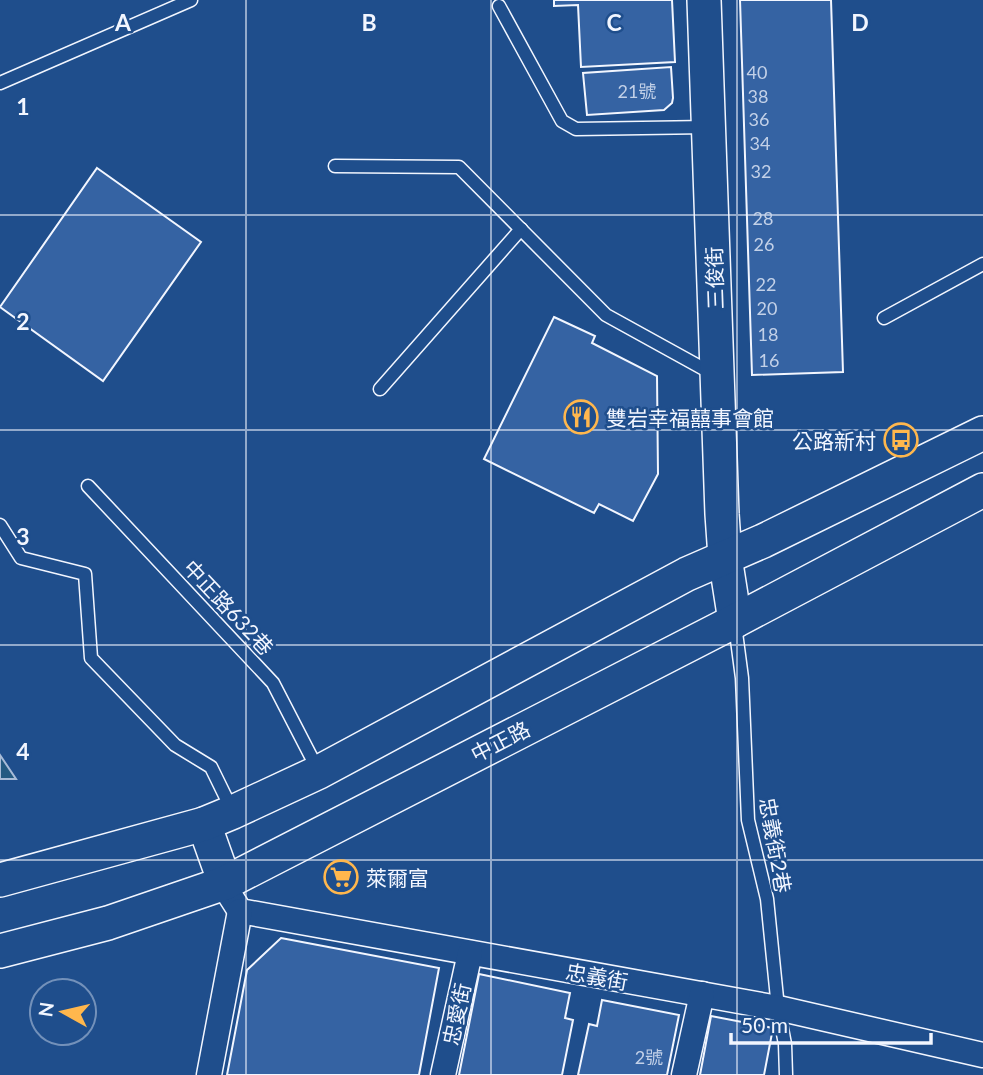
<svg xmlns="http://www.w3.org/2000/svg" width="983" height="1075" viewBox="0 0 983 1075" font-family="Lato,'Noto Sans TC',sans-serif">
<rect width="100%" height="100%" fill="#1f4e8c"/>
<polygon fill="#245a82" stroke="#a8bbd7" stroke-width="2" points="0,755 16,779 0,779"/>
<g fill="#3563a3" stroke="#f2f6ff" stroke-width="2">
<polygon points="554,0 672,0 675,62 581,67 578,5 554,6"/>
<polygon points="740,0 831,0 843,372 752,375"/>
<polygon points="671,67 673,98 672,103 664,110 587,115 583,73"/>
<polygon points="97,168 201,242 103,381 0,307"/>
<polygon points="554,317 595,336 592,343 657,376 658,474 633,521 599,504 594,513 484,459"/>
<polygon points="281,938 439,968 419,1075 227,1075 247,970"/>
<polygon points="479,974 570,993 565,1018 573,1020 562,1075 459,1075"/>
<polygon points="602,1000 679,1015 667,1075 578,1075 589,1024 597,1026"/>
<polygon points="711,1016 773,1028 764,1075 700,1075"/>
</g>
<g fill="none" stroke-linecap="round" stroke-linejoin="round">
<defs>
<g id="lane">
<polyline points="499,6 562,121 576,129 708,127"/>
<polyline points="0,83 191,0"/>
<polyline points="335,166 459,167 606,315 713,374"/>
<polyline points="884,318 983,264"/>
<polyline points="380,389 521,229"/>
<polyline points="88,486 273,683 319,772"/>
<polyline points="0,525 21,558 85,574 91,658 175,745 211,767 233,812"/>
<polyline points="735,625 742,678 748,820 767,899 778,1008 785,1044 786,1075"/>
</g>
<g id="street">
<polyline points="225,883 231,897 240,911 778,1008 983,1055"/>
<polyline points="209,1075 240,911"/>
<polyline points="443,1075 470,953"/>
<polyline points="684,1075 702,994"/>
</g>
<g id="secondary">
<polyline points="704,0 722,514 725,557 735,621"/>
<polyline points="204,824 225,883"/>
<polyline points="0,880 204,824 233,812 319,772 687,574 763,541 983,433"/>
<polyline points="0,951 108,923 225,883 735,621 983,490"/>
</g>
</defs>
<use href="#lane" stroke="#f2f6ff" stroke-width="15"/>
<use href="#street" stroke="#f2f6ff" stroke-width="27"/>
<use href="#secondary" stroke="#f2f6ff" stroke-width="36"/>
<use href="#lane" stroke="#1f4e8c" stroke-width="12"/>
<use href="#street" stroke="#1f4e8c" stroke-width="24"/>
<use href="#secondary" stroke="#1f4e8c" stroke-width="33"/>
</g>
<path fill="none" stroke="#f2f6ff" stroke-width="2" stroke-opacity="0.55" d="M246,0V1075M491,0V1075M737,0V1075M0,215H983M0,430H983M0,645H983M0,860H983"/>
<defs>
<symbol id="restaurant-ring" viewBox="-11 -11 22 22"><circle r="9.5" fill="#1f4e8c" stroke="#ffb74d" stroke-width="1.5"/><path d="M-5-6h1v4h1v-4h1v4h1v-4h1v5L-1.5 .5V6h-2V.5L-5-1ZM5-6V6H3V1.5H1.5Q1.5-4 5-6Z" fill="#ffb74d"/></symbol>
<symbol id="bus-ring" viewBox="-11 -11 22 22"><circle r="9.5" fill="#1f4e8c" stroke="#ffb74d" stroke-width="1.5"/><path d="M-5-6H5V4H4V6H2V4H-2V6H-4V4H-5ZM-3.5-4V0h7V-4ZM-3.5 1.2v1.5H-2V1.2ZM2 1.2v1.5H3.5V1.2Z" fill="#ffb74d"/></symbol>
<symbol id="supermarket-ring" viewBox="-11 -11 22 22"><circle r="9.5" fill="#1f4e8c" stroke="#ffb74d" stroke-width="1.5"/><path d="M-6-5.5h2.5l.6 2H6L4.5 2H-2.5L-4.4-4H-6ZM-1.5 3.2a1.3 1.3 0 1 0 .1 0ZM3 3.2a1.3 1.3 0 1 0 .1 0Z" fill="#ffb74d"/></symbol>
</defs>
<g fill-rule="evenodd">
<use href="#restaurant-ring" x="562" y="398" width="38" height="38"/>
<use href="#bus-ring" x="882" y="421" width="38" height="38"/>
<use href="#supermarket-ring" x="322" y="858" width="38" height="38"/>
</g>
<g text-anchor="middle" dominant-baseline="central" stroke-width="5" stroke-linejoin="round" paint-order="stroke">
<g font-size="18" fill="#c3d1e8">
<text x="757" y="72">40</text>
<text x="637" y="91">21號</text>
<text x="758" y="96">38</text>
<text x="759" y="119">36</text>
<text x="760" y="143">34</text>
<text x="761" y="171">32</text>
<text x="763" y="218">28</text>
<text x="764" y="244">26</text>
<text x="766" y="284">22</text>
<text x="767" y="308">20</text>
<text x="768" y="334">18</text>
<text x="769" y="360">16</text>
<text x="649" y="1057">2號</text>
</g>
<g font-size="21" fill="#f2f6ff" stroke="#1f4e8c">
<text transform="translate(714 278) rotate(-92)">三俊街</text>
<text transform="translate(229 607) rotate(47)">中正路632巷</text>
<text transform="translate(500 741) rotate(-27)">中正路</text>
<text transform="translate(776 845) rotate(80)">忠義街2巷</text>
<text transform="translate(597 976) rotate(10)">忠義街</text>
<text transform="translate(456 1014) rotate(-78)">忠愛街</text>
</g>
<g font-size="21" fill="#f2f6ff" stroke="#1f4e8c" text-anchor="start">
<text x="606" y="417">雙岩幸福囍事會館</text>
<text x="876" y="440" text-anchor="end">公路新村</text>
<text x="366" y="877">萊爾富</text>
</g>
</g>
<g font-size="23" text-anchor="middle" font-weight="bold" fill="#f2f6ff" stroke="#1f4e8c" stroke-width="5" stroke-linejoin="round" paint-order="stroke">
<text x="123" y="31">A</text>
<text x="369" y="31">B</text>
<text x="614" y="31">C</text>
<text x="860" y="31">D</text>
<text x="23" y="115">1</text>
<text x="23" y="330">2</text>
<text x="23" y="545">3</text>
<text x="23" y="760">4</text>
</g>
<g transform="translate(63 1012) rotate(278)"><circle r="33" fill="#1f4e8c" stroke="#7391ba" stroke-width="2"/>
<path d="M0-5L12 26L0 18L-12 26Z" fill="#ffb74d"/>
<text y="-10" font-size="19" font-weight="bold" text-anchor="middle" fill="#f2f6ff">N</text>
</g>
<path d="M731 1033v10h200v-10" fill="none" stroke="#f2f6ff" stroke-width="3.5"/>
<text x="741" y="1033" font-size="21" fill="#f2f6ff" stroke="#1f4e8c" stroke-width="5" paint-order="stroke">50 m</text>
</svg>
